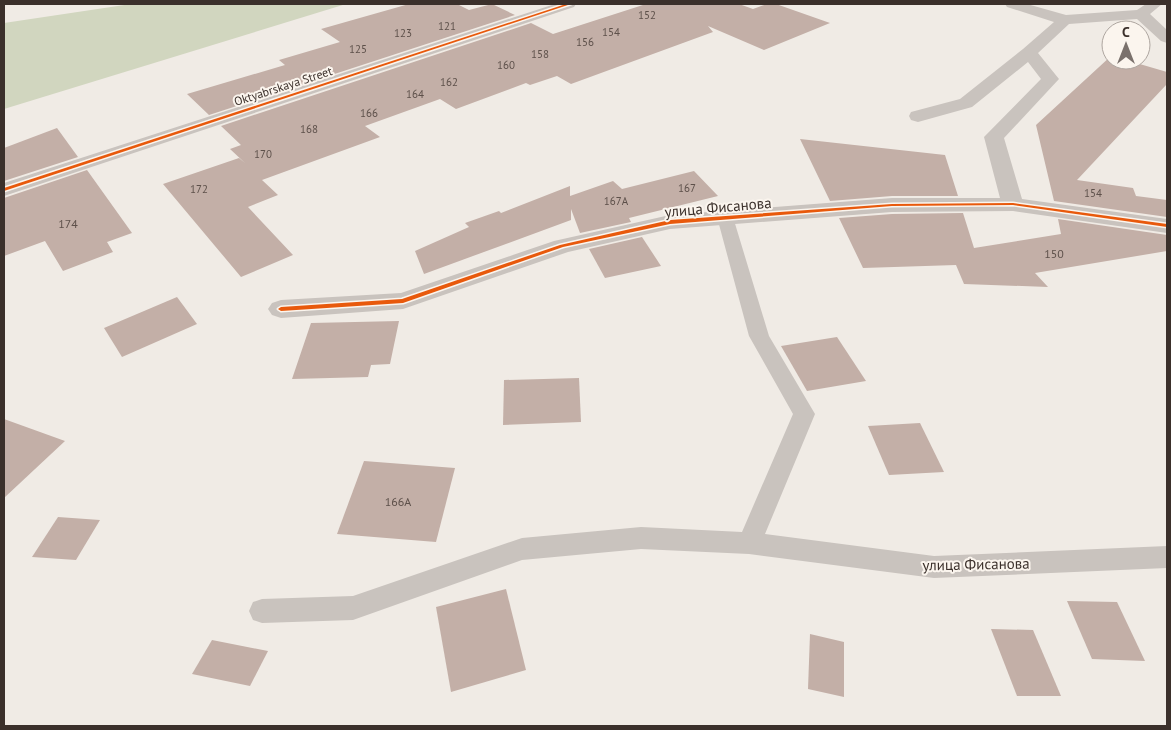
<svg xmlns="http://www.w3.org/2000/svg" width="1171" height="730" viewBox="0 0 1171 730" font-family="'PT Sans',sans-serif">
<rect width="100%" height="100%" fill="#f0ebe5"/>
<polygon fill="#d1d6bf" points="131,4 346,4 4,109 4,23"/>
<g fill="#c3afa7">
<polygon points="409,4 457,4 469,10 492,4 515,15 209,115 187,94 285,65 279,60 340,42 321,29"/>
<polygon points="646,4 739,4 753,9 767,4 776,4 830,23 764,50 708,26 713,32 571,84 557,76 530,85 526,83 456,109 440,99 365,126 380,137 262,180 278,195 248,207 293,255 241,277 163,184 239,158 245,163 230,149 241,145 221,126 531,23 553,34"/>
<polygon points="1111,56 1111,60 1126,60 1167,72 1167,84 1077,180 1133,188 1136,196 1167,200 1167,217 1054,201 1036,125"/>
<polygon points="57,128 78,157 4,181 4,148"/>
<polygon points="800,139 945,155 958,196 892,196 830,201"/>
<polygon points="87,170 132,233 107,242 113,252 63,271 45,241 4,256 4,198"/>
<polygon points="694,171 718,196 629,218 631,222 580,233 571,209 571,220 424,274 415,251 469,227 465,223 499,211 501,213 570,186 570,196 613,181 622,189"/>
<polygon points="963,213 974,248 1061,234 1058,219 1167,235 1167,251 1035,273 1048,287 964,284 956,265 863,268 839,218 892,214"/>
<polygon points="642,237 661,266 605,278 589,249"/>
<polygon points="177,297 197,324 122,357 104,328"/>
<polygon points="399,321 390,364 371,365 368,377 292,379 311,323"/>
<polygon points="837,337 866,381 807,391 781,346"/>
<polygon points="579,378 581,422 503,425 504,380"/>
<polygon points="4,419 65,441 4,498"/>
<polygon points="920,423 944,472 889,475 868,426"/>
<polygon points="364,461 455,468 436,542 337,534"/>
<polygon points="58,517 100,520 76,560 32,557"/>
<polygon points="506,589 526,670 451,692 436,607"/>
<polygon points="1067,601 1117,602 1145,661 1092,659"/>
<polygon points="991,629 1033,630 1061,696 1017,696"/>
<polygon points="810,634 844,642 844,697 808,689"/>
<polygon points="212,640 268,651 250,686 192,674"/>
</g>
<g fill="none" stroke-linecap="round" stroke-linejoin="round">
<polygon fill="#c9c3be" fill-rule="evenodd" points="725,212 733,217 769,336 815,414 765,534 934,556 1167,546 1167,568 934,578 749,554 641,549 522,560 353,620 262,623 253,620 249,611 253,602 262,599 353,596 522,538 641,527 742,532 793,414 749,336 717,217"/>
<g fill="#c9c3be" fill-rule="evenodd">
<polygon points="555,4 576,4 574,7 4,196 4,183"/>
<polygon points="1005,4 1027,4 1066,15 1137,10 1146,4 1162,4 1150,14 1167,30 1167,43 1161,41 1137,19 1069,24 1038,53 1059,79 1004,138 1022,199 1167,219 1167,233 1013,211 892,212 670,229 568,252 403,309 281,318 272,315 268,309 272,303 281,300 401,293 554,241 670,215 892,198 1000,198 984,137 1041,79 1028,62 972,107 918,122 911,120 909,116 911,112 960,99 1023,49 1054,22 1007,7"/>
</g>
<defs>
<g id="cycleway">
<polygon points="566,4 571,4 4,191 4,188"/>
<polygon points="1013,203 1167,224 1167,227 1013,205 892,206 670,224 563,247 403,303 281,311 278,309 281,307 402,299 560,245 670,220 892,204"/>
</g>
</defs>
<use href="#cycleway" stroke="#fbf5ee" stroke-width="3"/>
<use href="#cycleway" fill="#e8590c" fill-rule="evenodd"/>
</g>
<g text-anchor="middle" dominant-baseline="central" stroke-width="4" stroke-linejoin="round" paint-order="stroke">
<g font-size="11" fill="#5d504a">
<text x="647" y="15">152</text>
<text x="447" y="26">121</text>
<text x="611" y="32">154</text>
<text x="403" y="33">123</text>
<text x="585" y="42">156</text>
<text x="358" y="49">125</text>
<text x="540" y="54">158</text>
<text x="506" y="65">160</text>
<text x="449" y="82">162</text>
<text x="415" y="94">164</text>
<text x="369" y="113">166</text>
<text x="309" y="129">168</text>
<text x="263" y="154">170</text>
<text x="687" y="188">167</text>
<text x="199" y="189">172</text>
<text x="1093" y="193">154</text>
<text x="616" y="201">167А</text>
</g>
<g font-size="12" fill="#3b302b" stroke="#fbf5ee">
<text transform="translate(283 86) rotate(-18)">Oktyabrskaya Street</text>
</g>
<g font-size="12" fill="#5d504a">
<text x="68" y="223">174</text>
<text x="1054" y="253">150</text>
<text x="398" y="501">166А</text>
</g>
<g font-size="15" fill="#3b302b" stroke="#fbf5ee">
<text transform="translate(718 207) rotate(-5)">улица Фисанова</text>
<text transform="translate(976 564) rotate(-1)">улица Фисанова</text>
</g>
</g>
<rect width="1171" height="730" fill="none" stroke="#3b302b" stroke-width="10"/>
<g transform="translate(1126 45)"><circle r="24" fill="#fbf5ee" stroke="#aea6a0"/>
<path d="M0-4L9 19L0 12L-9 19Z" fill="#7a716c"/>
<text y="-8" font-size="14" font-weight="bold" text-anchor="middle" fill="#3b302b">С</text>
</g>
</svg>
